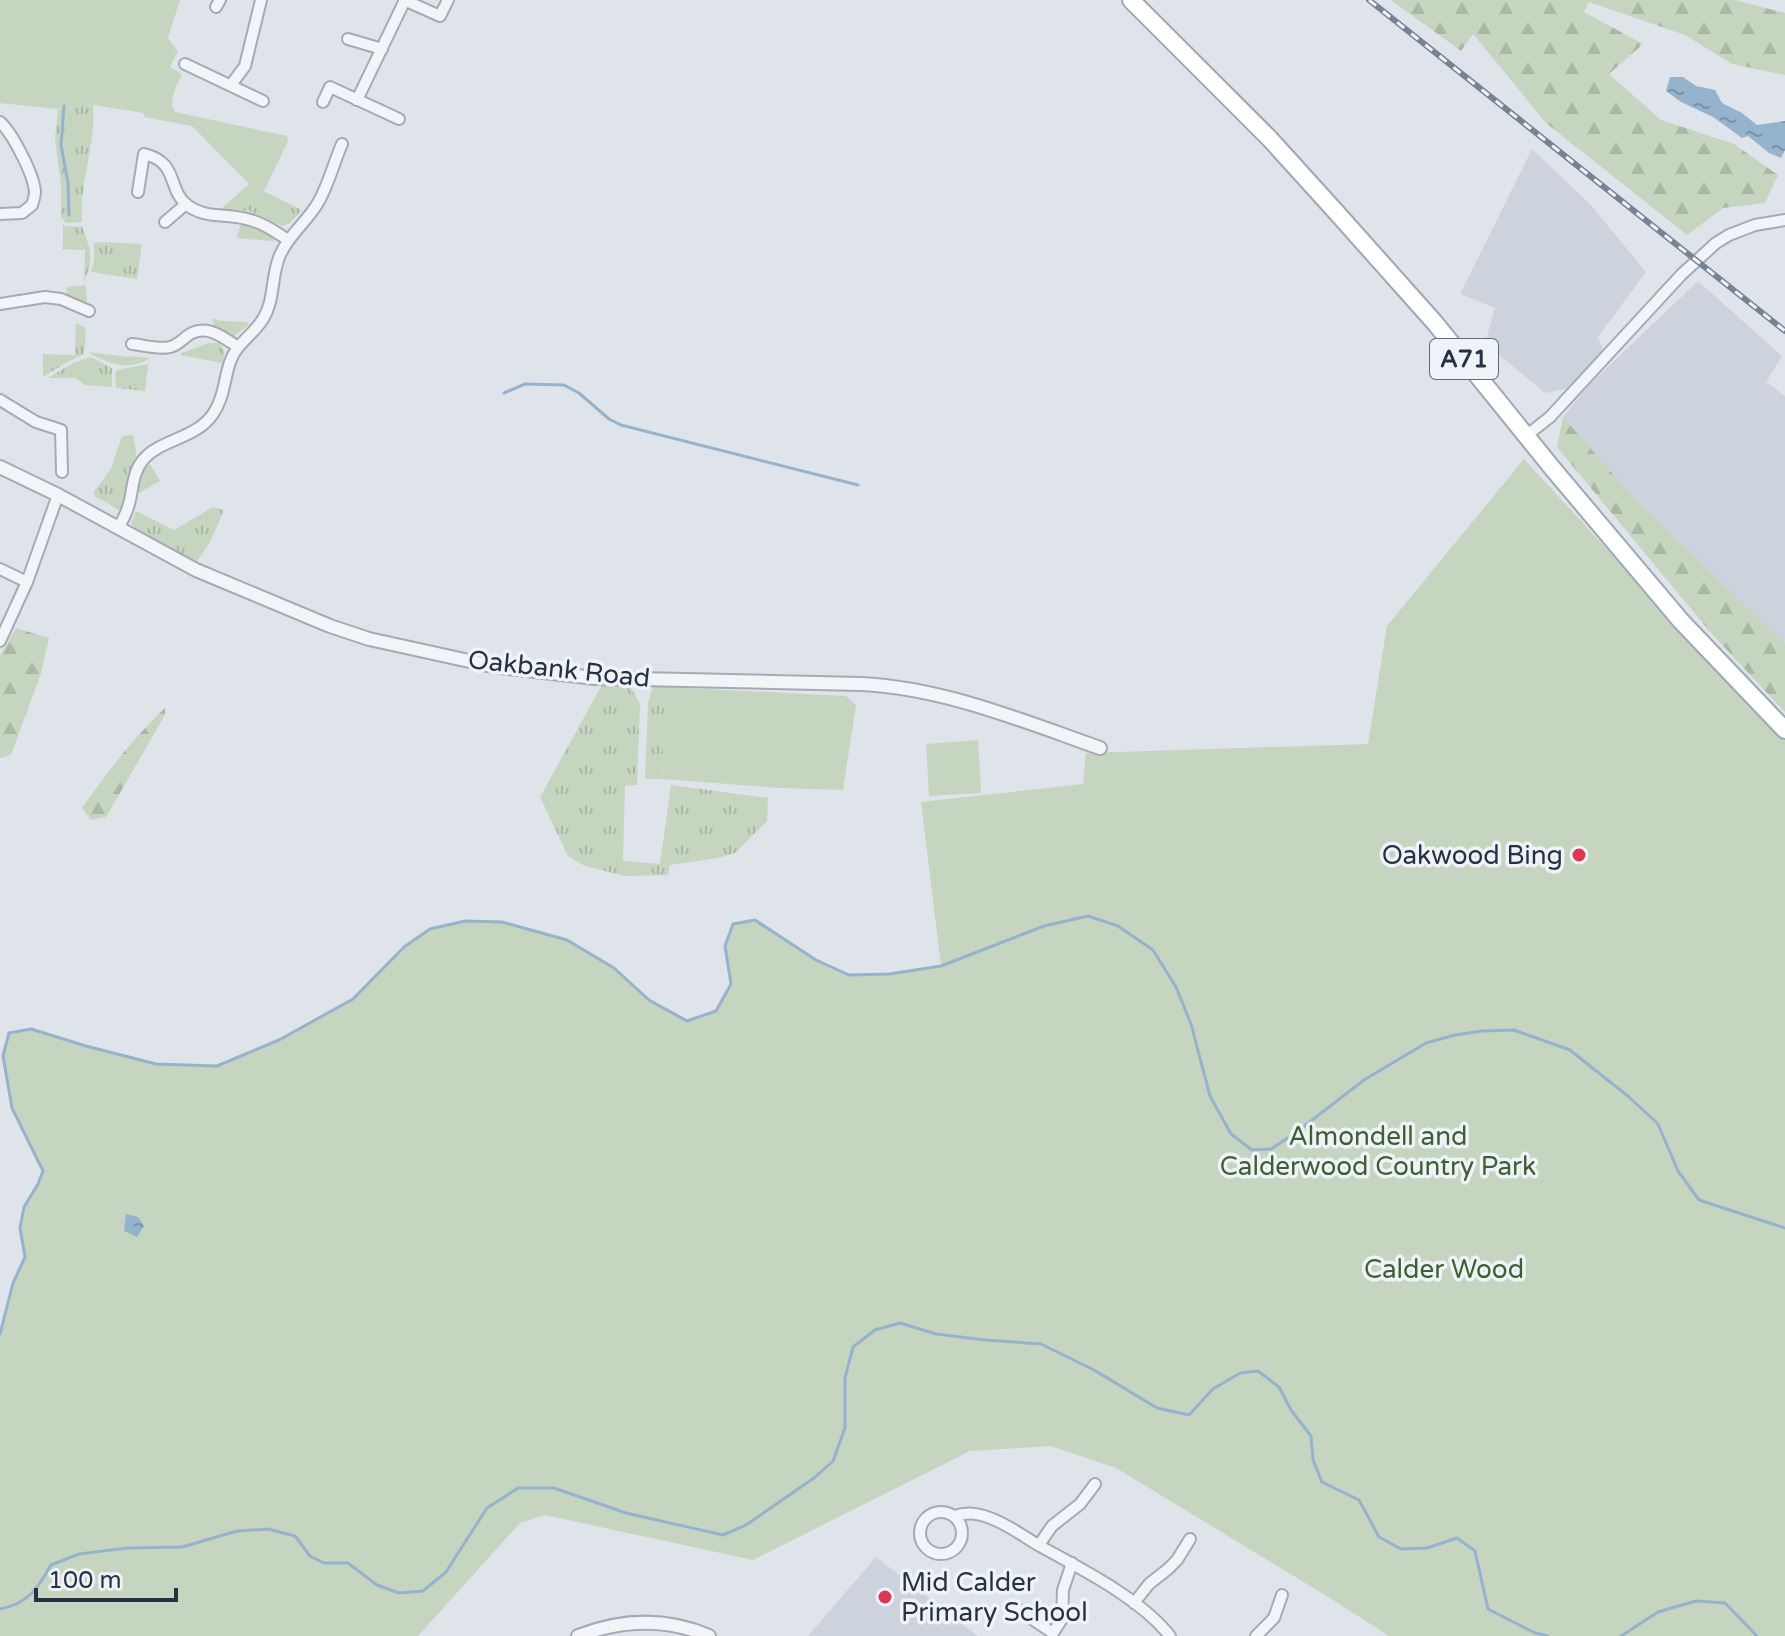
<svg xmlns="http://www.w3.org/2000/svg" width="1785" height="1636" viewBox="0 0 1785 1636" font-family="'Varela Round',sans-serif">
<defs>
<pattern id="grass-tufts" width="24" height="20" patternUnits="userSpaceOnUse" patternTransform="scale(2)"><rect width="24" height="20" fill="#c5d5bf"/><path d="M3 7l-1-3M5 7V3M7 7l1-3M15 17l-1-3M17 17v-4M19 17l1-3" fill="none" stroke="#a9b7a5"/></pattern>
<pattern id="forest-firs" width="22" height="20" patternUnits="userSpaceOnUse" patternTransform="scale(2)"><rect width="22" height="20" fill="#c5d5bf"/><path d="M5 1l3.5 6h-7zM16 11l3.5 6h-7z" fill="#a9b7a5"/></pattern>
<pattern id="water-ripples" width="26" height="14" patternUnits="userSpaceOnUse" patternTransform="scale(2)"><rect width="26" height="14" fill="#96b3ce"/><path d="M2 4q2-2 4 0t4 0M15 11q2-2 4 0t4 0" fill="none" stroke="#7a92a9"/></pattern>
</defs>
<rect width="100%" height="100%" fill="#dfe4ea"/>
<g fill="#cdd3dc">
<polygon points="1532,149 1590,204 1646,272 1598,337 1604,351 1566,389 1545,393 1485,343 1495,308 1460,294"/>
<polygon points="1698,281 1782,356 1766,382 1785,396 1785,644 1630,493 1563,417 1590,384"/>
<polygon points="876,1557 978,1636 808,1636"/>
</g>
<g fill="url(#grass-tufts)">
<path d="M93,105C96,145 79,183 82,222L66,223L61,217V184L55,138L58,109Z"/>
<polygon points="249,184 302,210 290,223 282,226 249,211 221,209"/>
<path d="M241,223C254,227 269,230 275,243L272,241L237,238Z"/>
<path d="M63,224L65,226L82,227C91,248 94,261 84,282L85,250L63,249Z"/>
<polygon points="99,242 142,244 137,279 91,272 94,259 94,243"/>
<polygon points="86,285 87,304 67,296 67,287"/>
<polygon points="212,318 221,321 247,322 249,324 233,337 215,328"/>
<polygon points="76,323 86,328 84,354 64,364 43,377 43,354 75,355"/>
<path d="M208,343H219C226,349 225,356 222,363L181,355L182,353Z"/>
<path d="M88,352L128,357V356L150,358C130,372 107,364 88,352Z"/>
<polygon points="91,357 112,368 112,387 85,385 75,378 48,378 73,363"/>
<polygon points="148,364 145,391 116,388 115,374 117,370"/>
<polygon points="133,435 137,458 128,477 125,503 119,510 96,497 93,493 111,469 121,439 123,436"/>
<path d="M150,464L160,481L139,493C135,482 141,470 150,464Z"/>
<polygon points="213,507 224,510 210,542 196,563 140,532 131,524 136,511 174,530"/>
<polygon points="603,683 631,687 640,704 637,785 625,786 623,861 660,864 671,785 768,798 767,821 735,853 718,858 670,865 668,875 625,876 585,866 568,856 540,797"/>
<polygon points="653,686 665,687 662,779 645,779 648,703"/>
</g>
<g fill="url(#forest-firs)">
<polygon points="1391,0 1735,0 1785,13 1785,75 1732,64 1685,35 1589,2 1584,12 1643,44 1609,74 1661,120 1734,144 1778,175 1765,203 1723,208 1687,235 1546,123 1473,34 1461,51"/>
<polygon points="1563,417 1630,493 1785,644 1785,712 1711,633 1557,447"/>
<polygon points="16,628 49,638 41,673 11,755 0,758 0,656"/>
<path d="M165,708V715L106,817L91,820L82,808C107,772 133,738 165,708Z"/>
</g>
<g fill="#c5d5bf">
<path d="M0,0H180L168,38L178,51L170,67L182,74C177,86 167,101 175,112L287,136L288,141L264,191L249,184L192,126L144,117V113L93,105L58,109L0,103Z"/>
<polygon points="1524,459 1769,725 1785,740 1785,1636 1389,1636 1330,1598 1116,1468 1051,1446 970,1451 753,1560 545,1515 520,1523 418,1636 0,1636 0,1334 13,1283 25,1257 20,1228 24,1207 38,1184 43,1171 12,1108 3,1056 9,1033 31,1029 86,1046 156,1064 217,1066 279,1040 353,999 404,947 430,929 465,921 502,922 567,940 614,968 649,1000 687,1021 715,1011 731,984 725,946 733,924 755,920 816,960 849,975 889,974 941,966 921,802 1083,784 1086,753 1368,744 1387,626"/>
<polygon points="665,687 846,696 856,705 843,790 779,788 662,779"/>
<polygon points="978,740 981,793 929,796 926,744"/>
</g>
<g fill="url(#water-ripples)">
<polygon points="1670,77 1683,77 1696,86 1715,90 1722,103 1742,113 1757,125 1785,121 1785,150 1781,158 1769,153 1748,136 1742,138 1713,117 1681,102 1666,91"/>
<polygon points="126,1214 138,1217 144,1226 137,1237 124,1231"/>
</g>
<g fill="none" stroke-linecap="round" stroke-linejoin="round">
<g stroke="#96b3ce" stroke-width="3">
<polyline points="64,106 61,145 68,183 69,215"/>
<polyline points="504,393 525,384 564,385 579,393 609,419 621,425 858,485"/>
<polyline points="0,1334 13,1283 25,1257 20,1228 24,1207 38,1184 43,1171 12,1108 3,1056 9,1033 31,1029 86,1046 156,1064 217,1066 279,1040 353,999 404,947 430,929 465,921 502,922 567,940 614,968 649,1000 687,1021 716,1011 731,984 725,946 733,924 755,920 816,960 849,975 889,974 941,966 1044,926 1088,916 1118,926 1153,950 1176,987 1191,1024 1210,1096 1231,1134 1252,1150 1271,1149 1294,1134 1364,1080 1426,1043 1455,1035 1482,1031 1514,1030 1570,1050 1629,1097 1658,1124 1678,1171 1699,1200 1785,1228"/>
<path d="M0,1609C28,1604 38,1588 51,1565L79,1554L128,1548L182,1547L237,1531L268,1529L295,1536L310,1556L324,1563H348L377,1585L399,1593L423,1591L446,1572L487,1508L518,1488H554L626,1513L723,1535L746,1525L814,1478L833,1461L845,1428V1378L853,1347L875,1330L900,1323L936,1334L985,1340L1041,1344L1094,1370L1157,1408L1189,1415L1213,1389L1240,1373L1258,1371L1279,1387L1291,1410L1311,1436L1313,1460L1322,1482L1359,1500L1379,1537L1401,1549L1427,1548L1457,1538L1475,1551L1488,1609L1535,1633L1548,1636"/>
<polyline points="1621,1636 1658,1612 1696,1601 1725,1603 1757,1636"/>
</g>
<defs>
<g id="minor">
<polyline points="404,0 440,16 448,0"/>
<polyline points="216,7 220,0"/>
<polyline points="348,39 382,49"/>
<polyline points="185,64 263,101"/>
<polyline points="231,85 245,66 261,0"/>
<polyline points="357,100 405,0"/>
<polyline points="323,102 330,87 399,119"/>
<path d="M0,122C13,134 34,175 35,192C35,197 33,201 32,205L22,213L0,214"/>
<path d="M138,192L144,154C179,162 167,189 187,205C204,218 223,214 242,218C260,221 273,230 288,240"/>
<polyline points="165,222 186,204"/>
<polyline points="0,304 45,297 61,299 89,311"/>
<path d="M132,344C143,345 159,350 170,347C179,345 184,337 192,333C209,325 224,338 238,347"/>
<polyline points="0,400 36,422 61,430 62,472"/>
<polyline points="1526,436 1550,417 1682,274 1716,243 1729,235 1755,225 1785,220"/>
<path d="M118,528C123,520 128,510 130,500C133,487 133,472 143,460C160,439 196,439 213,414C224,398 224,380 230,362C236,344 253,335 263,319C275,300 271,275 280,255C289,234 309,220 319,201C329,183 334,162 342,144"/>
<polyline points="0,569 27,582"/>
<polyline points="0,641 27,582 58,495"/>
<circle cx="941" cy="1533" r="21"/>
<path d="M954,1516C967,1512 977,1513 990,1518C1007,1524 1023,1536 1038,1545C1081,1569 1140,1598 1170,1636"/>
<polyline points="1039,1545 1052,1526 1080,1504 1095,1484"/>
<polyline points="1134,1603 1149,1584 1168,1569 1177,1560 1190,1539"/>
<polyline points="1017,1609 1053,1633 1062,1619 1063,1590 1072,1563"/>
<polyline points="1256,1636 1274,1618 1282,1595"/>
</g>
<g id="tertiary">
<path d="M0,467L58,495L196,570L330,626L369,639L492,666L595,678L861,684C944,688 1023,721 1100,748"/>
<path d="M578,1636C622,1619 665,1617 709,1636"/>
</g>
<polyline id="primary" points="1131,0 1270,139 1337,213 1435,323 1553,469 1681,621 1785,730"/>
</defs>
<use href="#minor" stroke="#a4abb5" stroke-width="14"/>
<use href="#tertiary" stroke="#a4abb5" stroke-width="16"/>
<use href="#primary" stroke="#9da8b7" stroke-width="20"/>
<use href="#minor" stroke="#f2f4f8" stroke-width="10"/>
<use href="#tertiary" stroke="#f2f4f8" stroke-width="12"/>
<use href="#primary" stroke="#fff" stroke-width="16"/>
<defs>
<polyline id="rail" points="1369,0 1785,331"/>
</defs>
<use href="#rail" stroke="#778395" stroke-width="6"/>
<use href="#rail" stroke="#eff3f7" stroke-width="3" stroke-dasharray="9" stroke-linecap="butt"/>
</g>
<g fill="#dc3756" stroke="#eff3f7" stroke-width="3">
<circle cx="1579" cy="855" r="8"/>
<circle cx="885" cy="1597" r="8"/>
</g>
<g text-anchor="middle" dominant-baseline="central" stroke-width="7" stroke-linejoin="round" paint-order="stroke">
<rect fill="#eff3f7" stroke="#626c79" stroke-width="2" x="1430" y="339" width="68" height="40" rx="6"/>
<g font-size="24" font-weight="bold" fill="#263243">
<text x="1464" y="359">A71</text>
</g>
<g font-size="26" fill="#263243" stroke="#eff3f7">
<text transform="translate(559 669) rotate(6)">Oakbank Road</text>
</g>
<g font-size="26" fill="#263243" stroke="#eff3f7" text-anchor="end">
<text x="1563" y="855">Oakwood Bing</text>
<text x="901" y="1582" text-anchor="start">Mid Calder<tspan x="901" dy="30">Primary School</tspan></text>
</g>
<g font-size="26" fill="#3c6032" stroke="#eff3f7">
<text x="1378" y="1136">Almondell and<tspan x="1378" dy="30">Calderwood Country Park</tspan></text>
<text x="1444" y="1269">Calder Wood</text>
</g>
</g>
<path d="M36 1588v12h140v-12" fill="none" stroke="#263243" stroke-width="4"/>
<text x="48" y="1588" font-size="24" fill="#263243" stroke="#eff3f7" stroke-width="6" paint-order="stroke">100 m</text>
</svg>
